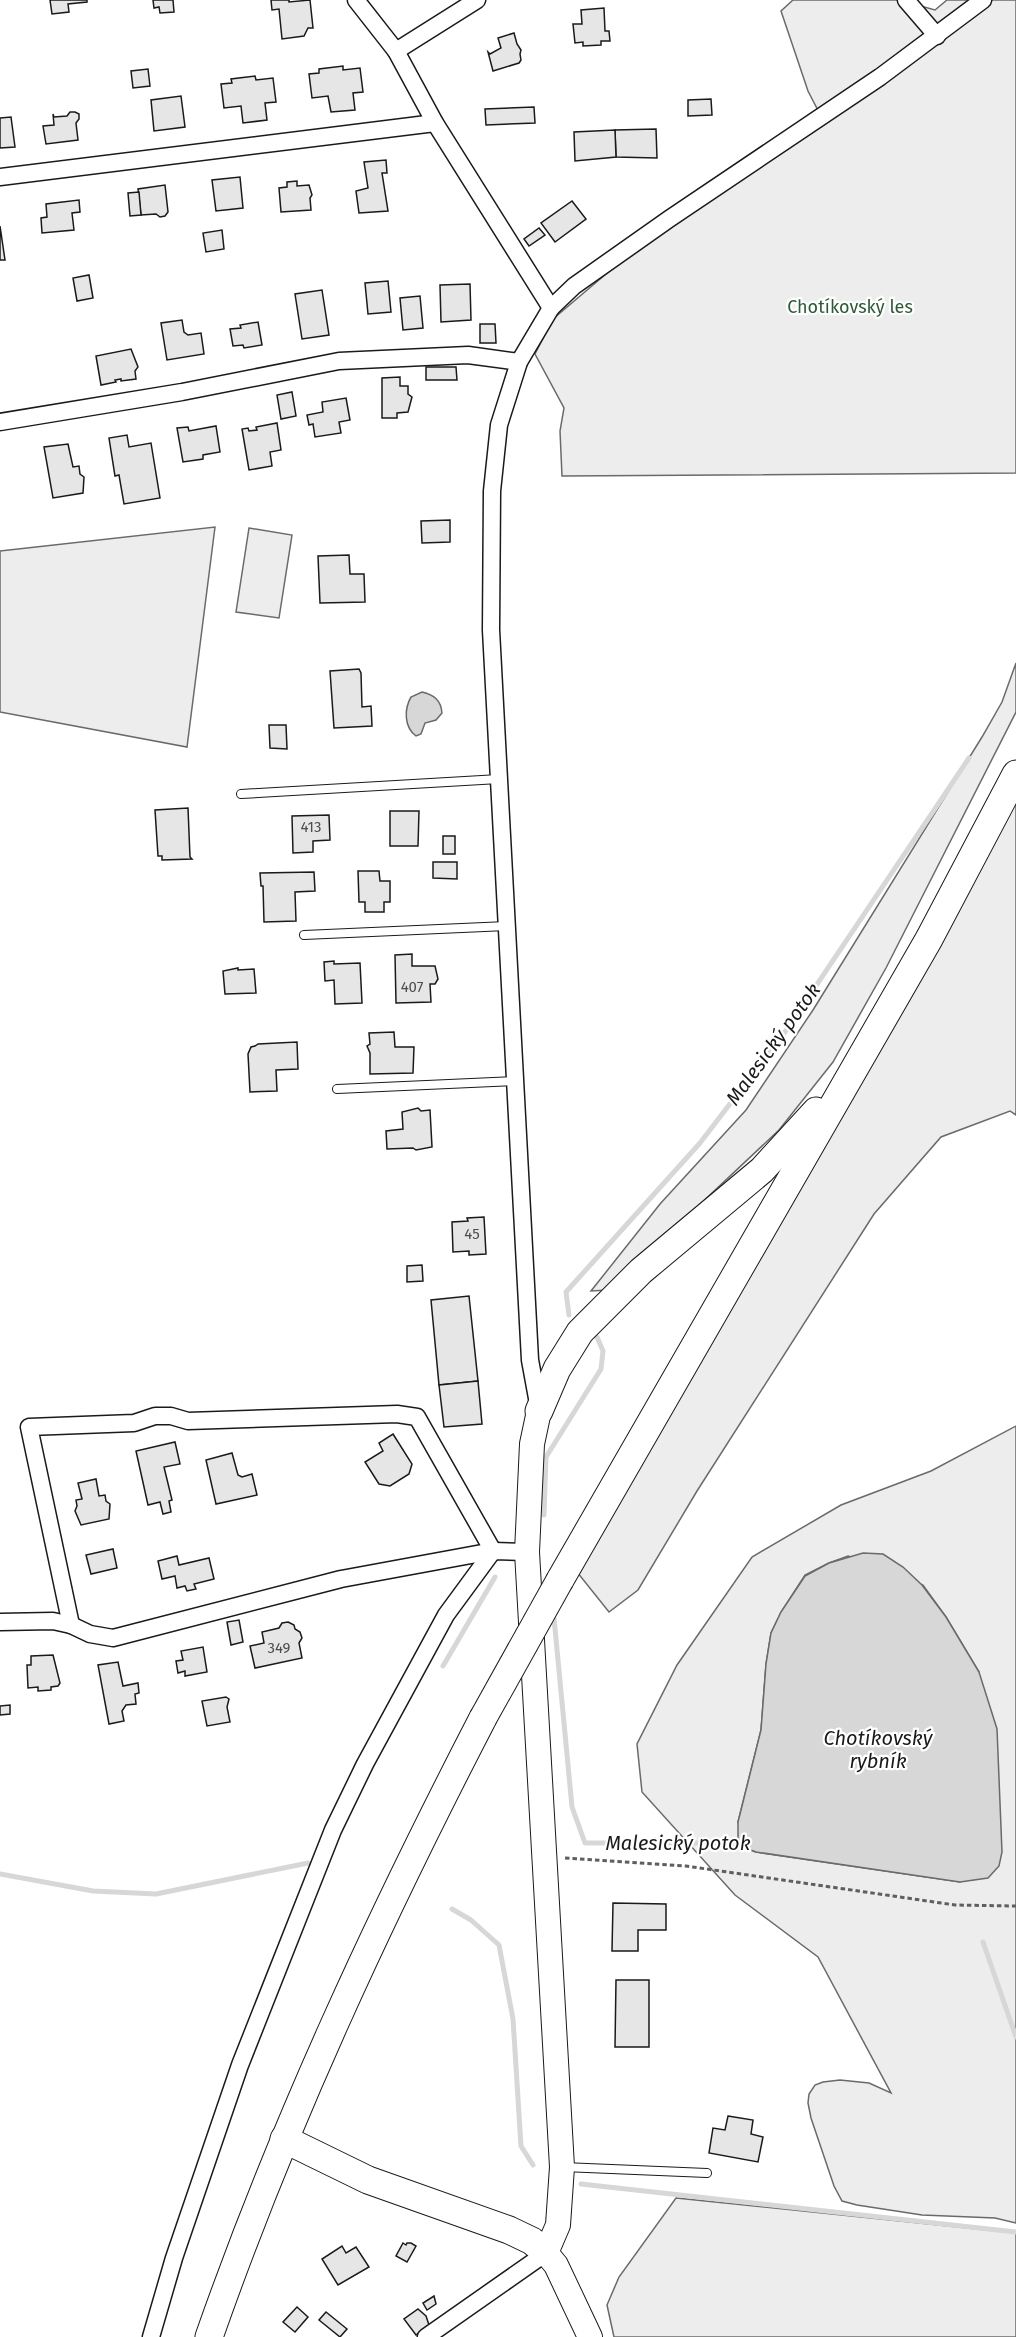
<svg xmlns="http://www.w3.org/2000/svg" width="1016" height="2337" viewBox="0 0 1016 2337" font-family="'Fira Sans',sans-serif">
<rect width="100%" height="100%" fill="#fff"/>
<g fill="#ededed" stroke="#6a6a6a" stroke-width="1.5" fill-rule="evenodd">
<polygon points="793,0 899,0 935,10 947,0 1016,0 1016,473 562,476 560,431 564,408 535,354 553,319 626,257 825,124 808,91 781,11"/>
<polygon points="215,527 187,747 0,712 0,551"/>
<polygon points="249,528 292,535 279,618 236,612"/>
<polygon points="1016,663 1016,712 886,968 833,1062 779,1130 609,1290 591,1291 660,1204 746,1110 813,1010 982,737 1002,702"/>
<polygon points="1016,792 1016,1115 1010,1111 941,1137 874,1214 697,1491 638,1590 609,1612 577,1572 918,985"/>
<path d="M1016,1426V2223L995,2218L922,2215L857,2205L842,2201L834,2186L811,2118L808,2103L809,2094L815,2085L823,2082L840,2080L869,2083L891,2093L818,1957L735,1895L642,1792L637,1744L677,1665L752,1557L841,1505L931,1471ZM848,1556L923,1585L946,1617L979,1672L960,1882L756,1852L748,1849L738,1822L761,1730L766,1664L771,1633L781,1612L805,1575L829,1563Z"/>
<polygon points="676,2198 1016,2233 1016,2337 614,2337 607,2305 619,2277"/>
</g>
<g fill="#d7d7d7" stroke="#6a6a6a" stroke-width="1.5">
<path d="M422,692C434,695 441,700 442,713L436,720L425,723L421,734L416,736C404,727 404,709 411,697Z"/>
<polygon points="863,1553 883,1554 903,1567 922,1585 946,1617 979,1672 997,1729 1002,1852 999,1866 988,1878 960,1882 756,1852 748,1849 738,1839 738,1822 761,1730 766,1664 771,1633 781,1612 805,1576 829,1563"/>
</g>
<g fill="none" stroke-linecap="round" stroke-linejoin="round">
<g stroke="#d7d7d7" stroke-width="5">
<polyline points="569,1315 566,1292 700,1143 785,1032 969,758"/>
<polyline points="544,1515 546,1457 601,1369 603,1351 597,1337"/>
<polyline points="554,1618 572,1807 585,1843 748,1843"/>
<polyline points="443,1666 495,1577"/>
<polyline points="0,1874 93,1891 156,1894 308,1863"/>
<polyline points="452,1909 471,1920 499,1945 513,2019 521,2146 533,2165"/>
<polyline points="983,1942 1016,2037"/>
<polyline points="581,2184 1016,2232"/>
</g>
</g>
<g fill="#e6e6e6" stroke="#1a1a1a" stroke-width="1.5">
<polygon points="50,0 87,0 87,2 68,4 69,12 52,14"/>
<polygon points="153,0 173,0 174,12 160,13 159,7 154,8"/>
<polygon points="271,0 289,0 289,2 310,0 313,28 308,28 304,36 282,39 279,9 272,10"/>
<polygon points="604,8 605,31 609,31 610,41 601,41 601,45 583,46 583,42 575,43 573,24 582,24 581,10"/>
<polygon points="514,33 517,44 521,50 520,54 521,60 519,63 493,71 488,52 490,54 501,48 498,38"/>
<polygon points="343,66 343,70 360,68 363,92 353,93 355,110 331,112 328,96 312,98 309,74 319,73 319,69"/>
<polygon points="148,69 150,86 133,88 131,71"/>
<polygon points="255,76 256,80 273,78 276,102 265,103 267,120 243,123 241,106 224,108 221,84 232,83 231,79"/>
<polygon points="181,96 185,127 154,131 151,100"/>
<polygon points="711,99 712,115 688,116 688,100"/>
<polygon points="534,107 535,123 486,125 485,109"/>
<polygon points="70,112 75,112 79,114 79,119 76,123 78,140 46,144 43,126 54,125 53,114 54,117 67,116"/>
<polygon points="11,117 15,147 0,148 0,118"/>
<polygon points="656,129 657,158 616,157 615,130"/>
<polygon points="615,130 616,157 575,161 574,132"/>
<polygon points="386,160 387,173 382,173 388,211 359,213 356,191 368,188 364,162"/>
<polygon points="240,177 243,208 216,211 212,180"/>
<polygon points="297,181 297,186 309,185 312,195 310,198 311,210 281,212 279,188 287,187 287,182"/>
<polygon points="165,185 168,212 165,216 160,217 156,214 141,215 138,189"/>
<polygon points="139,192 141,215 130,216 128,193"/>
<polygon points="79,200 80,212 72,213 74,230 42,233 41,218 47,217 46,204"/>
<polygon points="572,201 586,219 555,242 541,223"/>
<polygon points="0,226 5,260 0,260"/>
<polygon points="539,228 545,235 529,246 524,239"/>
<polygon points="222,230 224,249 206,252 203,233"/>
<polygon points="89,275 93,298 77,301 73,278"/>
<polygon points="388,281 391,312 368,314 365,283"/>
<polygon points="470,284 471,320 441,322 440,285"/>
<polygon points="322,290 329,335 302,339 295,294"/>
<polygon points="420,296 423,328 403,330 400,298"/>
<polygon points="182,320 184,332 188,335 201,333 204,354 167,360 161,323"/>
<polygon points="258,322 262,345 244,348 243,345 233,346 230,329 241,328 240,325"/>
<polygon points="480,324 495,324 496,343 480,343"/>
<polygon points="131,349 138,367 135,371 136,379 121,381 121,379 115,380 116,382 101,385 96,356"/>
<polygon points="426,367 456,367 457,380 426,380"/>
<polygon points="400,377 400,386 408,386 408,394 412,397 408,412 397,413 397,418 382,418 382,378"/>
<polygon points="292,392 296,416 281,419 277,395"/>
<polygon points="346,398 350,420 339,422 341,433 315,437 313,424 309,425 307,415 323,412 322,402"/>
<polygon points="277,423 281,450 270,452 272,466 249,470 242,429 248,428 249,431 257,430 256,427"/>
<polygon points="216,426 220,452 203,455 203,459 183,462 177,428 188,427 189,431"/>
<polygon points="127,435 129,447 151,443 160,498 124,504 119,475 115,476 109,438"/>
<polygon points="68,444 73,467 79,466 80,474 84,477 83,493 53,498 44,447"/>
<polygon points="450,520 450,542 422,543 421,521"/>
<polygon points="349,555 350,574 364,574 365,602 320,603 318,556"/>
<polygon points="359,669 361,673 362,707 371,706 372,726 334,728 330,671"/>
<polygon points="269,725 286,725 287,749 270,748"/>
<polygon points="188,808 190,857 192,859 162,860 162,856 158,856 155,810"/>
<polygon points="390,811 419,811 418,846 390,846"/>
<polygon points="329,815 330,840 313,841 313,852 293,853 292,816"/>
<rect x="443" y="836" width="12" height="18"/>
<polygon points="433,862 457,862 457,879 433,878"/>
<polygon points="358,871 379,871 380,881 390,881 390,902 384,902 384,912 365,912 365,902 359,902"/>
<polygon points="314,872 315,891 295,892 296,921 264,922 263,886 261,886 260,873"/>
<polygon points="412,954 412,966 435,966 438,979 435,984 430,984 431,1002 396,1003 395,955"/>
<polygon points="334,961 334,964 360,963 362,1003 335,1004 334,980 325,981 324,962"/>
<polygon points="238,968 238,970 254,969 256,993 225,994 223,971"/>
<polygon points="394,1032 395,1047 414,1047 413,1073 370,1074 370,1053 367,1046 370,1044 369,1033"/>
<polygon points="297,1042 298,1069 276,1070 277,1091 250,1092 248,1054 251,1047 255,1046 258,1044"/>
<polygon points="418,1108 421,1111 430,1110 432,1147 416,1150 413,1148 387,1149 386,1131 403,1129 402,1112"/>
<polygon points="484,1217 486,1254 469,1255 469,1251 453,1252 452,1222 468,1221 467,1218"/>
<polygon points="422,1265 423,1281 407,1282 407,1266"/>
<polygon points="469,1296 478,1381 439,1385 431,1300"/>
<polygon points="478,1381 482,1424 444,1427 439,1385"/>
<polygon points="393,1434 412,1464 409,1474 390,1486 379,1484 365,1462 383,1451 379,1443"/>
<polygon points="175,1442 180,1464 164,1467 172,1500 169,1501 171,1512 163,1514 160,1502 148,1505 136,1451"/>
<polygon points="232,1453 238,1475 242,1477 252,1474 257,1495 216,1504 206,1460"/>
<polygon points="96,1479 99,1496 105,1495 106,1501 110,1504 109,1519 81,1525 75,1511 77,1506 76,1500 82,1499 78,1483"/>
<polygon points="113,1549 117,1568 91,1574 86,1555"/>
<polygon points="177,1556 179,1565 209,1558 214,1579 194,1584 196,1589 187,1591 185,1586 177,1588 175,1576 162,1579 158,1561"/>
<polygon points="239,1620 243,1642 231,1645 227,1622"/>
<polygon points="288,1622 294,1625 295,1629 300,1632 302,1638 299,1643 302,1658 255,1668 250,1646 264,1643 262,1632 279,1628 282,1623"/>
<polygon points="203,1647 207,1672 185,1676 185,1671 178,1673 176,1661 183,1660 181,1651"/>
<polygon points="53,1655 60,1683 58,1686 51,1687 51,1690 38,1691 38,1687 28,1688 27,1665 31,1665 31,1656"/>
<polygon points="118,1662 123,1686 138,1683 139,1693 135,1694 136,1704 126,1705 122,1711 124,1721 109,1724 98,1665"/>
<polygon points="226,1697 229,1699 227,1707 230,1722 207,1726 202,1701"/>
<polygon points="10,1705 10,1714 0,1715 0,1706"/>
<polygon points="613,1903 666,1904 666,1930 638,1930 638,1951 612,1951"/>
<polygon points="616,1980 649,1980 649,2047 615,2047"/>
<polygon points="728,2116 753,2120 751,2134 763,2137 758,2162 709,2153 713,2128 725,2130"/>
<polygon points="403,2243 406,2245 407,2243 411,2243 416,2246 407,2262 396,2256"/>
<polygon points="342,2246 346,2253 356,2247 369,2267 338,2285 322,2259"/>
<polygon points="434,2296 436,2304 427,2310 423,2303"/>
<polygon points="297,2307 308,2317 295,2332 283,2322"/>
<polygon points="418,2309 426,2316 429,2325 416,2335 404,2319"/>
<polygon points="326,2312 347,2329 340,2337 319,2320"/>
</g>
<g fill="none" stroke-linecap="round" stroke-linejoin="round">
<defs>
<g id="lane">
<polyline points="241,794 499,779"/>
<polyline points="304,935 507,926"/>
<polyline points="337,1089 515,1081"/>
<polyline points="563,2167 707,2173"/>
</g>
<g id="street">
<polyline points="356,0 396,51 435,123 551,308"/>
<polyline points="906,0 937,36"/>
<polyline points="396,51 477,0"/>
<polyline points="0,177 435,123"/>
<polyline points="0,422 182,392 339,361 468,355 519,362"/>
<polyline points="539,1409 530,1360 491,630 492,491 499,425 519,362 551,308 574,286 669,219 880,77 983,0"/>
<polyline points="0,1622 53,1621 71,1625 90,1634 113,1638 341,1579 493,1551 527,1552"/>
<polyline points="71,1625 29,1427 134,1423 155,1416 171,1416 188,1421 397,1414 417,1417 493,1551"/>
<polyline points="151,2337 174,2258 240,2065 333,1830 365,1764 446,1615 493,1551"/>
<polyline points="426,2337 546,2253"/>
</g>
<polyline id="secondary" points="539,1411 532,1444 527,1552 562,2167 558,2225 546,2253 556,2265 590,2337"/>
<g id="primary">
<polyline points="539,1411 557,1369 580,1332 641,1271 762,1170 816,1111"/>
<polyline points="560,1580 929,939 1016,774"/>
<polyline points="284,2139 368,2180 509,2230 532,2241 546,2253"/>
<path d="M209,2337C284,2123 379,1919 483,1718"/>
</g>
</defs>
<use href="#lane" stroke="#1a1a1a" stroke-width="10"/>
<use href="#street" stroke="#1a1a1a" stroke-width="19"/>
<use href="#secondary" stroke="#1a1a1a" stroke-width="26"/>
<use href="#primary" stroke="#1a1a1a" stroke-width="29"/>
<polyline stroke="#5f5f5f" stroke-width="3" stroke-dasharray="4.5 3" stroke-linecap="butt" points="565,1858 686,1866 955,1905 1016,1906"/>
<use href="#lane" stroke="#fff" stroke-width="8"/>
<use href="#street" stroke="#fff" stroke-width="16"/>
<use href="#secondary" stroke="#fff" stroke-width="24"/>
<use href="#primary" stroke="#fff" stroke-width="27"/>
<defs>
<polyline id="primary-bridge" points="483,1718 560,1580"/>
</defs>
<use href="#primary-bridge" stroke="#1a1a1a" stroke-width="29" stroke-linecap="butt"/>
<use href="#primary-bridge" stroke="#fff" stroke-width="27"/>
</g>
<g text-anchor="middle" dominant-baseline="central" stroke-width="4.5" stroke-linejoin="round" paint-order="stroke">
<g font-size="15" fill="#4d4d4d">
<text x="311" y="827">413</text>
<text x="412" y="987">407</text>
<text x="472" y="1234">45</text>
<text x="279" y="1648">349</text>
</g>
<g font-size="18" fill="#2b5a34" stroke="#fff">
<text x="850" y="307">Chotíkovský les</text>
</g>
<g font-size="20" font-style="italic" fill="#1a1a1a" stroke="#fff">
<text transform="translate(773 1044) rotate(-54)">Malesický potok</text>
<text x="878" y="1738">Chotíkovský<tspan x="878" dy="23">rybník</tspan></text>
<text x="678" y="1843">Malesický potok</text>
</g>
</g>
</svg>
